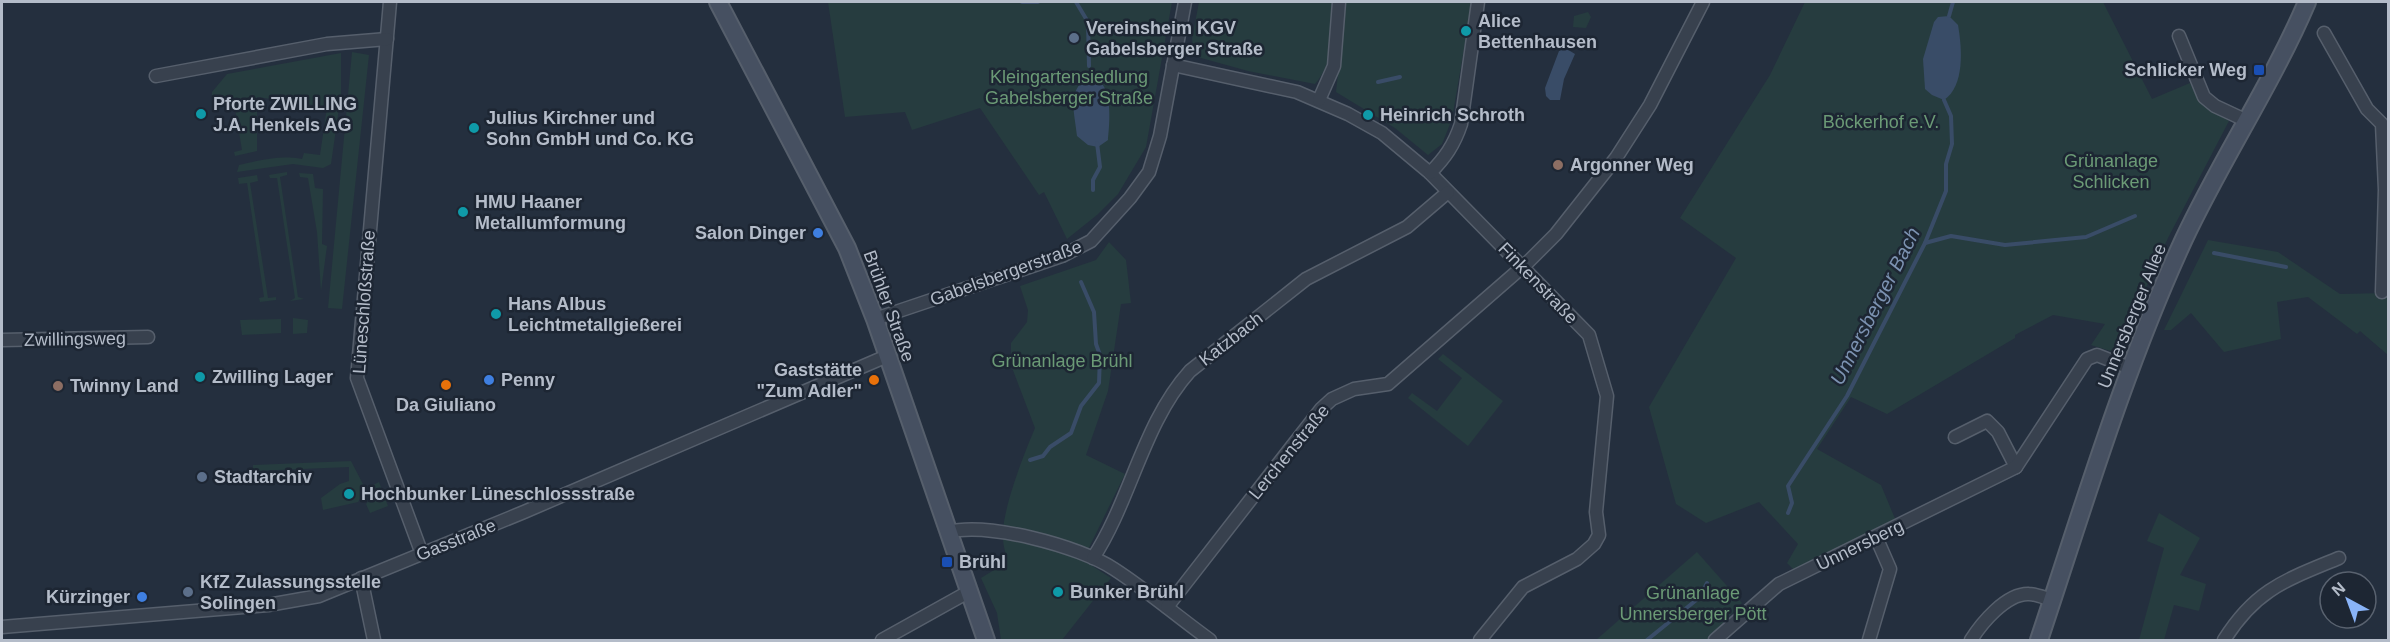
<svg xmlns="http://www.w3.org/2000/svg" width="2390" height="642" viewBox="0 0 2390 642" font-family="Helvetica,sans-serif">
<rect width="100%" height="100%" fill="#242f3e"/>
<g fill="#263c3f">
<polygon points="828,2 1172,2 1146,147 1118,194 1097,215 1067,239 1044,192 1039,195 980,108 912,130 905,112 845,117"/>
<path d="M1199,2H1334C1332,30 1335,62 1315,84L1248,71L1194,56L1192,39Z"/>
<polygon points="1346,2 1472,2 1452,119 1442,144 1428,155 1395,128 1336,92"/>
<polygon points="1805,2 2103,2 2152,99 2190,83 2200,102 2229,121 2168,238 2117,353 2091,345 2105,324 2053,315 2015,335 2015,338 1887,414 1851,397 1817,449 1881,485 1896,521 1794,570 1787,563 1798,544 1759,502 1706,523 1676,504 1649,407 1736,258 1680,218 1770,75"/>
<polygon points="1588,12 1591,17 1586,28 1573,27 1574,16"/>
<polygon points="352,52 369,55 342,309 328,308"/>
<path d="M341,53V94L331,164L323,168L293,164L237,172L239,165C261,160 280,155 302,159L304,153L320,155L327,107L257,97V151L235,156L234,152L242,150L234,102L220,103L212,96V92L227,74Z"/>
<polygon points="287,172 287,175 280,177 298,297 304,299 290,301 295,298 277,178 270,178 269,175"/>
<polygon points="299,173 313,174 315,188 323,189 322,244 327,246 321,291 317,232 308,178 300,177"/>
<polygon points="257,175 258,181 250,183 268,298 276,297 276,300 260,302 259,298 264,297 247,183 239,184 238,178"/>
<polygon points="2208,240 2278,252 2340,294 2388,293 2388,355 2360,331 2357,334 2308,297 2277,302 2281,339 2224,352 2191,313 2171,330 2164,330"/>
<path d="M1109,242L1126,260L1131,303L1121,304L1108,391L1086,455L1125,474L1083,560L1111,578L1062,640H1001L997,613L981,578L1007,562C1006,554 1003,546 1003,538C1001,512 1024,454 1035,428L1011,365V343L1027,322L1028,310L1020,286L1096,260Z"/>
<polygon points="293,318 308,320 307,333 293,334"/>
<polygon points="281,319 281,333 242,335 240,320"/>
<polygon points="1443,354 1503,401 1468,446 1408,398 1412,393 1437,411 1462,378 1438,359"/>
<polygon points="351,461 366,490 358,502 323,510 321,498 340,484 349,481 349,467 253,471 253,465"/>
<polygon points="379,482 388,506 370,513 366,504 375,493 373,485"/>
<polygon points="2159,513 2200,538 2180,575 2206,584 2199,611 2174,605 2164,640 2139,640 2164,548 2147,541"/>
<polygon points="1697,552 1742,603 1707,640 1596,640"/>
</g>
<g fill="#394c67">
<path d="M1949,16L1958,25C1962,48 1965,86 1944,100L1932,95L1925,89L1923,59L1934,22L1938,17Z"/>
<polygon points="1565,48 1575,54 1564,79 1560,100 1550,100 1546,96 1545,88 1559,51"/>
<path d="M1088,77C1114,77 1110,121 1108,140L1098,147L1088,145L1077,136C1075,113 1066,91 1088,77Z"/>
</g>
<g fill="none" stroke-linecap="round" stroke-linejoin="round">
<g stroke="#394c67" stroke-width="4">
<polyline points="1022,2 1038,2"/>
<polyline points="1076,2 1088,22 1089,66"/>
<polyline points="1949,16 1953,2"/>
<polyline points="1378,82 1400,77"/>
<polyline points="1093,190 1093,180 1100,167 1097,143"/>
<polyline points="1925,243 1951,236 2005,245 2086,237 2135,216"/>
<polyline points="2214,253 2286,267"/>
<polyline points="1030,460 1043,456 1050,447 1071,433 1081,406 1099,383 1100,355 1096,344 1094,312 1081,282"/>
<polyline points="1788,513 1792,503 1788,486 1847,396 1925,243 1946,191 1946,164 1952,144 1951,116 1944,100"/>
<polyline points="1647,640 1700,597 1707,583"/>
</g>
<defs>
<g id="minor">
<polyline points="390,2 357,378 422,554"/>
<polyline points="2324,33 2367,109 2382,124 2385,190 2382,292"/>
<polyline points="2179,36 2204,97 2215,106 2245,120"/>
<polyline points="1173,65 1297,92 1348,114 1382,133 1430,173 1589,335 1607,396 1596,512 1599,535 1594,544 1577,559 1523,587 1480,640"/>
<polyline points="156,76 327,44 387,39"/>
<polyline points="1319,100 1334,66 1339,2"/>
<path d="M1430,173C1445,158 1454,145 1461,124L1478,2"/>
<polyline points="875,319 1062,256 1091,241 1130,198 1149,172 1160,136 1185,2"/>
<polyline points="2,340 148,337"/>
<polyline points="1955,437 1987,421 1998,432 2016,467"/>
<path d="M948,532C988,522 1079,546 1114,569C1148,591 1178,617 1210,640"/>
<path d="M1093,558C1131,500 1143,423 1190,371L1306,279L1407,227L1448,192"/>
<polyline points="361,578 374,640"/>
<polyline points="1167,607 1321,409 1332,399 1354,389 1388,384 1527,263 1556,234 1616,158 1650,105 1703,2"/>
<polyline points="2,627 268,605 319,596 524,512 887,356"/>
<polyline points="882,640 970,591"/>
<polyline points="1715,640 1779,584 2016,467 2087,359 2097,355 2130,368"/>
<polyline points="1869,640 1890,569 1876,537"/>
<path d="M1971,640C1981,624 2006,593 2029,594C2036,594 2045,598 2052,600"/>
<path d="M2224,640C2256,589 2286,580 2339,558"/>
</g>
<g id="secondary">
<polyline points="718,2 847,248 875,319 986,640"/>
<path d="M2039,640C2084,505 2124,369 2184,239C2222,158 2272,84 2307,2"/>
</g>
</defs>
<use href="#minor" stroke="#565f6c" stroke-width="15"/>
<use href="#secondary" stroke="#565f6c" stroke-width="20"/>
<use href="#minor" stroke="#38414e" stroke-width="12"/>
<use href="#secondary" stroke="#465061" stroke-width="16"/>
</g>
<g fill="#0f9aa8" stroke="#1d2633" stroke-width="2">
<circle cx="1466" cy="31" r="6"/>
<circle cx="201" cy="114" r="6"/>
<circle cx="1368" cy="115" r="6"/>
<circle cx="474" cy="128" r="6"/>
<circle cx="463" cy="212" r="6"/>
<circle cx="496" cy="314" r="6"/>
<circle cx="200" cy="377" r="6"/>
<circle cx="349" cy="494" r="6"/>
<circle cx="1058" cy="592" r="6"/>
</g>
<g fill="#5c6f8a" stroke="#1d2633" stroke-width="2">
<circle cx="1074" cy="38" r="6"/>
<circle cx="202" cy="477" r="6"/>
<circle cx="188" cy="592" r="6"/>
</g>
<g fill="#1a4fb4" stroke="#1d2633" stroke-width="2">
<rect x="2253" y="64" width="12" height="12" rx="3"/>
<rect x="941" y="556" width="12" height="12" rx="3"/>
</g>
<g fill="#8d6e63" stroke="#1d2633" stroke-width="2">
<circle cx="1558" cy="165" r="6"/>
<circle cx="58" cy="386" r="6"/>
</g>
<g fill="#3f7fe0" stroke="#1d2633" stroke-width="2">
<circle cx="818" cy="233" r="6"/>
<circle cx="489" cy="380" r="6"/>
<circle cx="142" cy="597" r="6"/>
</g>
<g fill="#e8710a" stroke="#1d2633" stroke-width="2">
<circle cx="874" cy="380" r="6"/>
<circle cx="446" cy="385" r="6"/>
</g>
<g text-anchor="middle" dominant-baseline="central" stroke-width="5" stroke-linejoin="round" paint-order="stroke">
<g font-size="18" font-weight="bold" fill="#b4bcc9" stroke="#1d2633" text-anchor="start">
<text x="1478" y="21">Alice<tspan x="1478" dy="21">Bettenhausen</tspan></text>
<text x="1086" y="28">Vereinsheim KGV<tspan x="1086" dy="21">Gabelsberger Straße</tspan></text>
<text x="2247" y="70" text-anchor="end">Schlicker Weg</text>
<text x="213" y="104">Pforte ZWILLING<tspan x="213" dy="21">J.A. Henkels AG</tspan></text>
<text x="1380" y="115">Heinrich Schroth</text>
<text x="486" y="118">Julius Kirchner und<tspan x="486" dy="21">Sohn GmbH und Co. KG</tspan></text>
<text x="1570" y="165">Argonner Weg</text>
<text x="475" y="202">HMU Haaner<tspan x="475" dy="21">Metallumformung</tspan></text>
<text x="806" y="233" text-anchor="end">Salon Dinger</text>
<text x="508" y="304">Hans Albus<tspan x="508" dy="21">Leichtmetallgießerei</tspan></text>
<text x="862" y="370" text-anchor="end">Gaststätte<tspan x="862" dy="21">"Zum Adler"</tspan></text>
<text x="212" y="377">Zwilling Lager</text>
<text x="501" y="380">Penny</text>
<text x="70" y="386">Twinny Land</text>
<text x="446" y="405" text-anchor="middle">Da Giuliano</text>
<text x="214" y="477">Stadtarchiv</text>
<text x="361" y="494">Hochbunker Lüneschlossstraße</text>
<text x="959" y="562">Brühl</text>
<text x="200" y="582">KfZ Zulassungsstelle<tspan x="200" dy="21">Solingen</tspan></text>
<text x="1070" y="592">Bunker Brühl</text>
<text x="130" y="597" text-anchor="end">Kürzinger</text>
</g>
<g font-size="18" fill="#6b9a76" stroke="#1d2633">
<text x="1069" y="77">Kleingartensiedlung<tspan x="1069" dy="21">Gabelsberger Straße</tspan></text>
<text x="1881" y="122">Böckerhof e.V.</text>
<text x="2111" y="161">Grünanlage<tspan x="2111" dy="21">Schlicken</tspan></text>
<text x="1062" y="361">Grünanlage Brühl</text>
<text x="1693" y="593">Grünanlage<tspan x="1693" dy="21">Unnersberger Pött</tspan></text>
</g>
<g font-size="18" fill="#b4bcc9" stroke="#1d2633">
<text transform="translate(1006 273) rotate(-20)">Gabelsbergerstraße</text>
<text transform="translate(1538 283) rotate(46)">Finkenstraße</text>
<text transform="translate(364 302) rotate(-86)">Lüneschloßstraße</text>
<text transform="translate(889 306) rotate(70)">Brühler Straße</text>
<text transform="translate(2132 316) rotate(-68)">Unnersberger Allee</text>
<text transform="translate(75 339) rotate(-1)">Zwillingsweg</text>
<text transform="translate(1231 339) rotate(-38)">Katzbach</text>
<text transform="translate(1289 452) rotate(-51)">Lerchenstraße</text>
<text transform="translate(456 540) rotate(-22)">Gasstraße</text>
<text transform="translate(1860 545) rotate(-26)">Unnersberg</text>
</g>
<g font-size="20" font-style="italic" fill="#7c92b1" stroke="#1d2633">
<text transform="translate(1875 306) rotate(-63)">Unnersberger Bach</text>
</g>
</g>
<rect width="2390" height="642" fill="none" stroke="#b4bcc9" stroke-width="6"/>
<g transform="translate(2348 600) rotate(319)"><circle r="28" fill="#1d2633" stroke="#59626f" stroke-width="1.5"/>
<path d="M0-4.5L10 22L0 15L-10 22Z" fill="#8ab4f8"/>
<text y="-9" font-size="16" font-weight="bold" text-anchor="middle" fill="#b4bcc9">N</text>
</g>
</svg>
